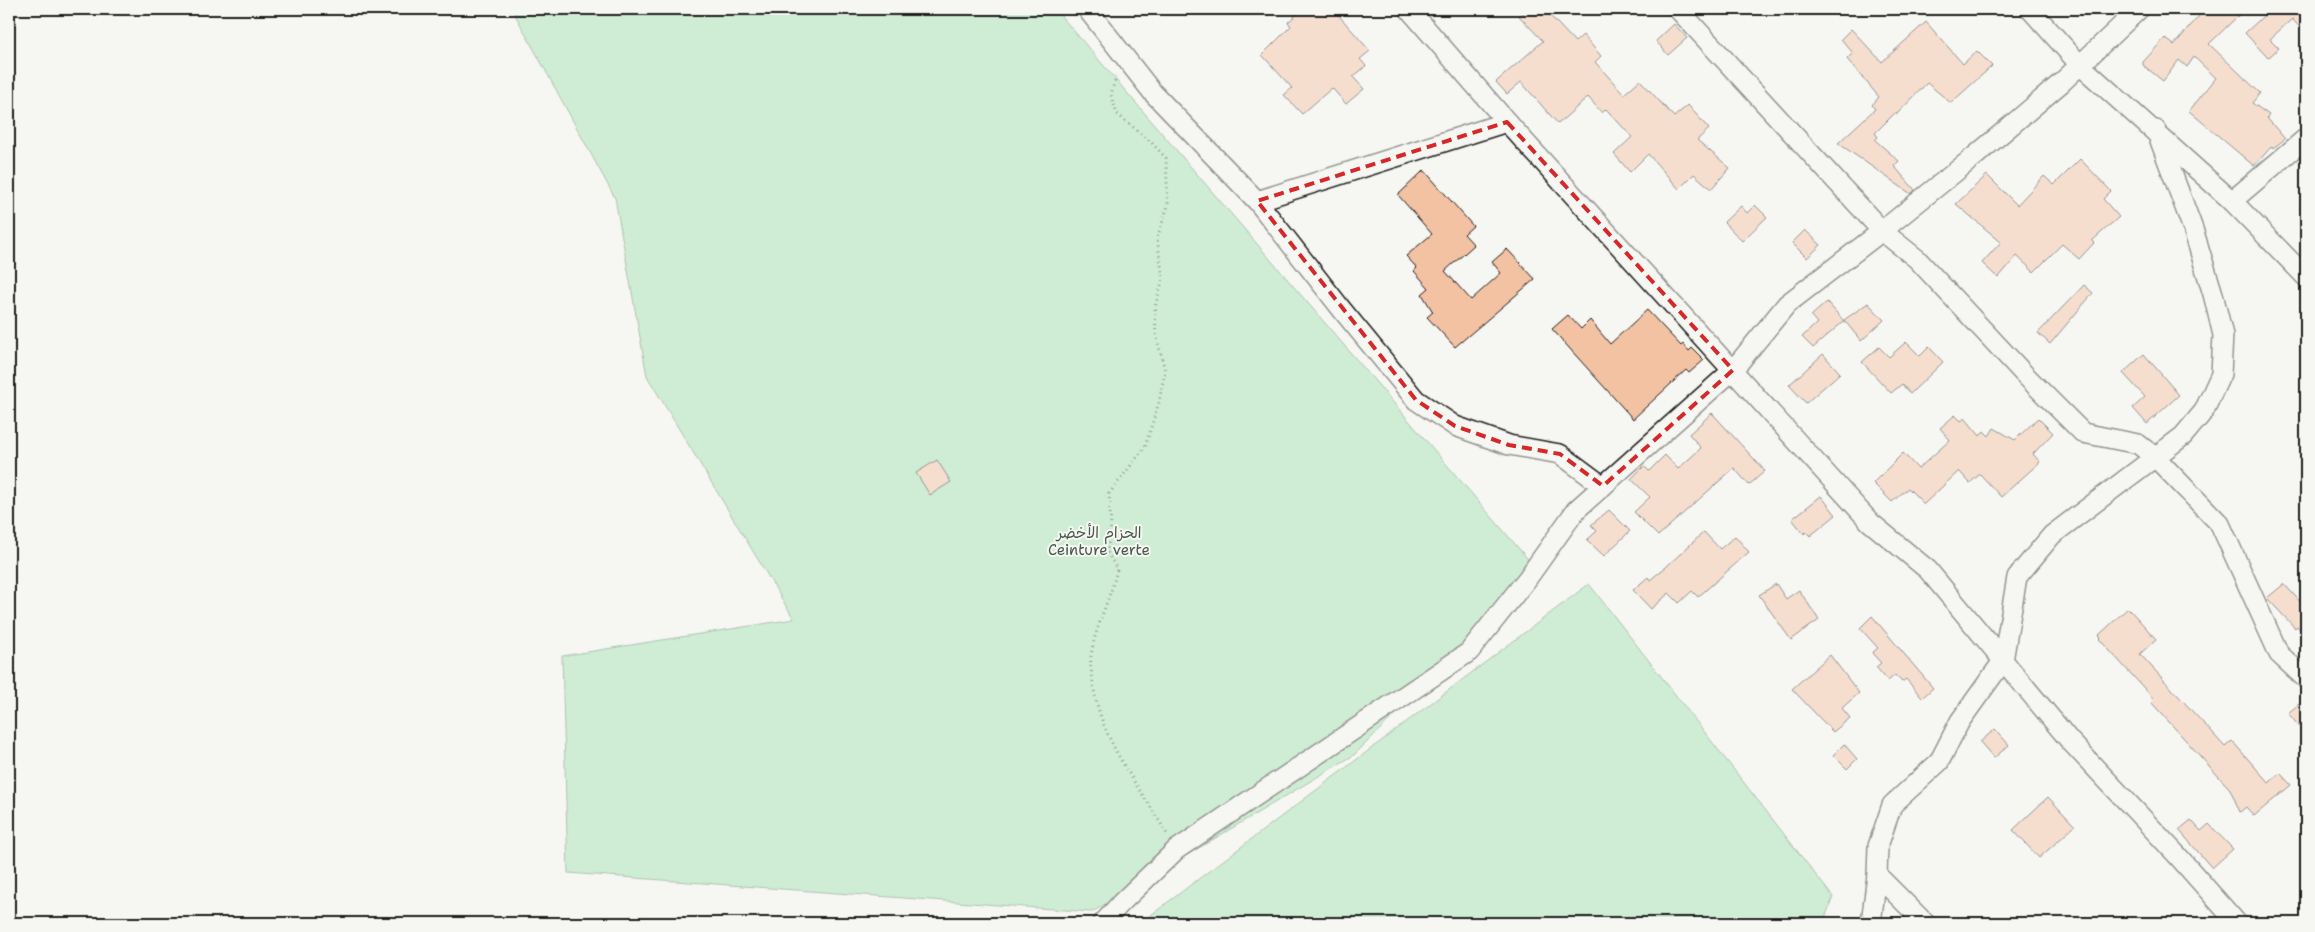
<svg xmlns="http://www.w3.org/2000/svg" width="2315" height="932" viewBox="0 0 2315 932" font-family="'Shantell Sans','Playpen Sans Arabic',sans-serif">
<rect width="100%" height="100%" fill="#f6f6f2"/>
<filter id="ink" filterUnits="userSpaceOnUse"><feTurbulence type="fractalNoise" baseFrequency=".02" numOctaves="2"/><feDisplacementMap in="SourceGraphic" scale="10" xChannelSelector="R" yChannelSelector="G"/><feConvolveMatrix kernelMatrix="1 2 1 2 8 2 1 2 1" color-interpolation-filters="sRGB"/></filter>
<g filter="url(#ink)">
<g fill="#9ee3af" stroke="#5d8066">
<polygon points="512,9 1055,9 1539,572 1354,755 1092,912 568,873 562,656 794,619 647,376 615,198"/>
<polygon points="1589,584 1833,897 1823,923 1145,923 1143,921"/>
</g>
<g fill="#f3c2a3" stroke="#1c1c1c">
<polygon points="1303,9 1333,9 1370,51 1360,59 1366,66 1353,77 1364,89 1346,104 1332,88 1302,114 1284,95 1292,88 1262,55 1291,26 1288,22"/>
<polygon points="1527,9 1544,9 1575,42 1583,35 1601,56 1595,62 1624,94 1640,80 1674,117 1688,105 1709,129 1697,140 1730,168 1711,189 1694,174 1679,189 1648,154 1630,172 1614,154 1632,137 1606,109 1602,113 1588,97 1558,124 1521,82 1507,94 1496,82 1543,41 1519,16"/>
<polygon points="2205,9 2245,9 2209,44 2260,93 2252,103 2269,115 2267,118 2285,139 2273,148 2272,146 2254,166 2189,111 2216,78 2194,57 2187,67 2179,60 2163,81 2143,65 2143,62 2165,38 2174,45"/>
<polygon points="2271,9 2306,9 2306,34 2292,19 2270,39 2279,48 2268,58 2245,33"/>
<polygon points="1926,22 1963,64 1977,51 1992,66 1951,103 1927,83 1897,114 1895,113 1875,133 1878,137 1875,140 1899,161 1894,166 1915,190 1911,194 1838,143 1875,109 1872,105 1879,97 1847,59 1853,53 1841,39 1851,29 1882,62"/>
<polygon points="1674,24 1687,38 1668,55 1656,41"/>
<polygon points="2080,159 2111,191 2103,199 2119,217 2092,241 2094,243 2079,259 2062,244 2034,272 2017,256 1998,278 1982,263 2001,242 1956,204 1987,175 2017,205 2044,176 2054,185"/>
<polygon points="1424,170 1473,226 1464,234 1474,245 1445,271 1471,300 1501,273 1492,262 1507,249 1535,279 1455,347 1427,317 1433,312 1422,294 1429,288 1414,271 1417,268 1406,256 1432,234 1398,195"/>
<polygon points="1755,205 1767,217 1742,241 1724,222 1741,206 1747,213"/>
<polygon points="1805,230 1821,245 1807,258 1792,243"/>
<polygon points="2084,285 2093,293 2050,344 2038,333"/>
<polygon points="1827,302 1844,321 1813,348 1802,337 1817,323 1811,316"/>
<polygon points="1868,303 1884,320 1861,341 1844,320"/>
<polygon points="1647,310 1681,346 1683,344 1689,351 1692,348 1704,360 1689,373 1686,370 1633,419 1552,329 1568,315 1581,329 1590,320 1610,344"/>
<polygon points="1906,342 1920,356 1929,347 1943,362 1910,394 1902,384 1891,393 1862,362 1879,347 1889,357"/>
<polygon points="1823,354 1840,373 1806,403 1789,385"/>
<polygon points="2144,354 2179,395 2147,424 2133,408 2145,397 2123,373"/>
<polygon points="1712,413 1765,471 1749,485 1734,468 1658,536 1634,512 1650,497 1631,479 1644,466 1649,471 1665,455 1678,469 1701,448 1689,434"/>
<polygon points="1955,415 1961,421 1965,418 1980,436 1984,431 1989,436 1994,428 2015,440 2038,418 2053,433 2033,454 2040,462 2001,497 1980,474 1970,483 1959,471 1924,504 1908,488 1892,502 1873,483 1903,453 1918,469 1950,440 1940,428"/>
<polygon points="937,460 951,482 930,495 916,473"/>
<polygon points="1821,496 1836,515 1810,536 1806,532 1804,534 1792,519"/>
<polygon points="1609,510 1630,531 1604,556 1587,540 1597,531 1591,525"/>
<polygon points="1704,532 1720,549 1735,536 1749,552 1698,597 1692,591 1679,603 1669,593 1651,609 1633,590 1648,577 1650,580 1667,566"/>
<polygon points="1776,584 1786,599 1799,590 1819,620 1791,640 1759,595"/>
<polygon points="2284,584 2306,608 2306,637 2297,626 2295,628 2267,598"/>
<polygon points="2128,608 2156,639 2140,654 2225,747 2232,741 2269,783 2280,773 2291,785 2254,816 2246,807 2240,812 2230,789 2151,702 2154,699 2099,639 2101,637 2099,635"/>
<polygon points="1872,616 1933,688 1922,698 1906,679 1902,682 1895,675 1888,681 1876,667 1881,663 1872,653 1878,648 1860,628"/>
<polygon points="1830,655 1859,693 1842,708 1850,718 1833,732 1792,689"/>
<polygon points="2299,704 2306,712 2306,735 2288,713"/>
<polygon points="1995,729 2009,745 1994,758 1980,742"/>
<polygon points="1844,744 1857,759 1847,769 1833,755"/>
<polygon points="2048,797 2075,826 2039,858 2013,830"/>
<polygon points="2191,820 2201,831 2209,824 2233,849 2212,868 2179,830"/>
</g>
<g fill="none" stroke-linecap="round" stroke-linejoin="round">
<defs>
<g id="minor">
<polyline points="1087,9 1153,93 1257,201 1343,311 1416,400 1455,426 1509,445 1560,454 1603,486"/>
<polyline points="1409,9 1507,122 1870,522 1928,570 2070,741 2177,855 2237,923"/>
<polyline points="1678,9 1882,231 1917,259 2025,375 2083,433 2138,444 2155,457 2220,524 2279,654 2306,679"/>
<polyline points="2030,9 2080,65 2232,201 2306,277"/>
<polyline points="1257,201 1507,122"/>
<polyline points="2232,201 2306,138"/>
<polyline points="1877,875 1878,846 1892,805 1939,762 1960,721 2003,661 2017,577 2052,535 2183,436 2204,411 2221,374 2223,335 2213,294 2193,229 2156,130"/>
<polyline points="1103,923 1121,903 1176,850 1469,652 1527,579 1576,510 1733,370 1787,304 1882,231 1975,156 2061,83 2139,9"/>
<polyline points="1871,923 1877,875 1925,923"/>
</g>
</defs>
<use href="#minor" stroke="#1c1c1c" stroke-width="22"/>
<path stroke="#1c1c1c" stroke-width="3" stroke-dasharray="1 4" stroke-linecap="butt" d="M1116,76L1111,95L1117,114L1151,142L1166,158L1168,206L1157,238L1163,278L1155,307L1156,334L1165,371L1159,402L1145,447L1109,494L1111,526L1107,552L1117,569C1111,599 1095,625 1091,656C1090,665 1092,674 1093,683C1101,744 1139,784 1168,836"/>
<use href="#minor" stroke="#f6f6f2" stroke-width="19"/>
</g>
</g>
<path d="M0 0H2315V932H0ZM1507,122L1733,370L1603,486L1560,454L1509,445L1455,426L1416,400L1257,201Z" fill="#f6f6f2" fill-opacity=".55" fill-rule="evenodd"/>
<path fill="none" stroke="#d62828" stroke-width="4" stroke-dasharray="10 6" stroke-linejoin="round" d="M1507,122L1733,370L1603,486L1560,454L1509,445L1455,426L1416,400L1257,201Z"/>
<g text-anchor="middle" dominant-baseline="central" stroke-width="4" stroke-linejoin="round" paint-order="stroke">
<g font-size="15" fill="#435848" stroke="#f6f6f2">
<text x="1099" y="533">الحزام الأخضر<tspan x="1099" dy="17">Ceinture verte</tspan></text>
</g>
</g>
<rect width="2315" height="932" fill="none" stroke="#f6f6f2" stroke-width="30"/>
<rect x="15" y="15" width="2285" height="902" fill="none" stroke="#1c1c1c" stroke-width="2" filter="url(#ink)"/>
</svg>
